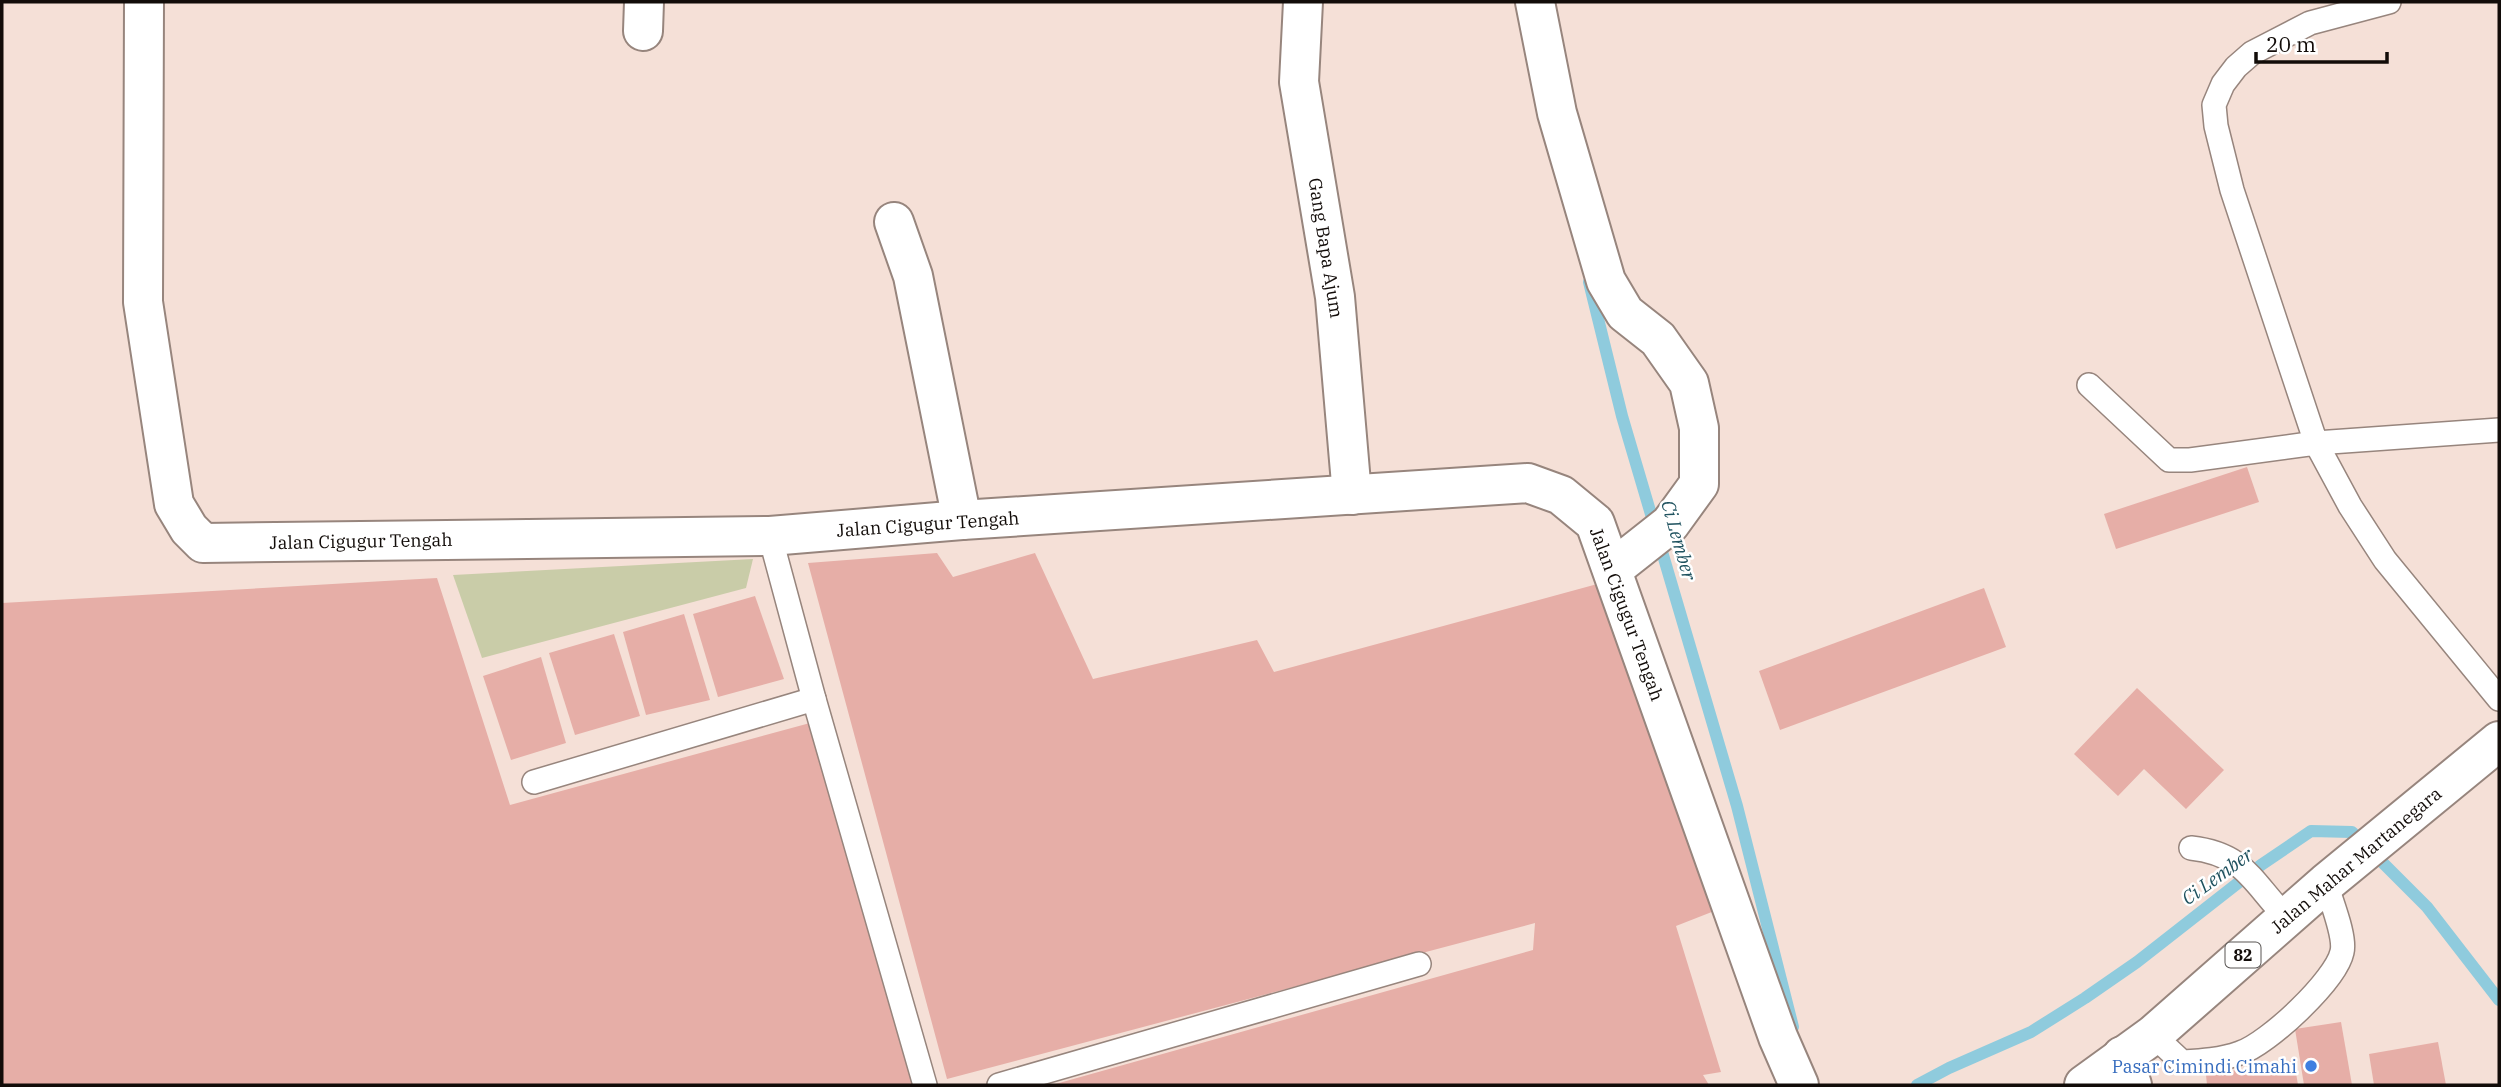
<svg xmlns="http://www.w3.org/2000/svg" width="2501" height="1087" viewBox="0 0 2501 1087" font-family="'IBM Plex Serif',serif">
<rect width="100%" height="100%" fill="#f5e0d7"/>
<polygon fill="#c9cca8" points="753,559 746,588 482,658 453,575"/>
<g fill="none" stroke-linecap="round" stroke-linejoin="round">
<g stroke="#8fcbdd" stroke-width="12">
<polyline points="1589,282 1622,416 1737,806 1793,1027"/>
<polyline points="1917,1085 1949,1068 2031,1032 2085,998 2137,962 2261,865 2311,831 2352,832 2427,907 2499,1000"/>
</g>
</g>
<g fill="#e6aea7">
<polygon points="2247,467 2259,502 2116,549 2104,514"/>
<polygon points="937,553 953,577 1035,553 1093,679 1257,640 1274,672 1612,580 1727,906 1676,926 1721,1072 1703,1075 1709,1085 1052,1085 1533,950 1535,923 947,1079 808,563"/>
<polygon points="437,578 510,805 810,723 919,1085 2,1085 2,603"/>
<polygon points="1984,588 2006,647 1780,730 1759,671"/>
<polygon points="755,596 784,679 718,697 693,614"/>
<polygon points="684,614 710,700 646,715 623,632"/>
<polygon points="614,634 640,716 575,735 549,653"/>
<polygon points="541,657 566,743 511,760 483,676"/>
<polygon points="2137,688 2224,770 2186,809 2144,769 2118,796 2074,754"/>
<polygon points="2341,1022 2352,1085 2304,1085 2295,1029"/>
<polygon points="2438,1042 2446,1085 2374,1085 2369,1054"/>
<polygon points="2294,1061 2298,1085 2207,1085 2206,1075"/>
</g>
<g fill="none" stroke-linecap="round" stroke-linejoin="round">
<defs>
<g id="service">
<polyline points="2389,2 2310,23 2252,53 2236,67 2223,84 2214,105 2216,126 2232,190 2316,443 2499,430"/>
<polyline points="2089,385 2169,460 2190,460 2316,443 2350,506 2385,560 2499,699"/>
<polyline points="770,536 814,699 925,1085"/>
<polyline points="534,782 814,699"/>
<path d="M2191,848C2245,854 2252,882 2286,917"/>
<path d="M2153,1035L2182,1062C2201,1061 2221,1060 2240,1053C2268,1044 2336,980 2342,952C2346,936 2330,899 2326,883"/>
<polyline points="999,1085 1419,964"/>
</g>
<g id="minor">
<polyline points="144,2 143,302 174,504 189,529 203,543 770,536 962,520 1528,483 1561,495 1595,523 1778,1037 1799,1085"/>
<polyline points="1303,2 1299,82 1335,297 1352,495"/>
<polyline points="1535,2 1557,113 1606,281 1625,313 1658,339 1689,383 1699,428 1699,484 1670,524 1613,569"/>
<polyline points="643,31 644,2"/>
<polyline points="894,222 913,276 962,520"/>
</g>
<polyline id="secondary" points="2122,1056 2132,1085"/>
<polyline id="primary" points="2084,1085 2153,1035 2326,883 2499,741"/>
</defs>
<use href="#service" stroke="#97857d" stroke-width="26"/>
<use href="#minor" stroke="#97857d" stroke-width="42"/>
<use href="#secondary" stroke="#97857d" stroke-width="42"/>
<use href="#primary" stroke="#97857d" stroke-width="42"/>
<use href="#service" stroke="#fff" stroke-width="23"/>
<use href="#minor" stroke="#fff" stroke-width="38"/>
<use href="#secondary" stroke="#fff" stroke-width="38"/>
<use href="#primary" stroke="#fff" stroke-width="38"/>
</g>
<circle fill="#3f7fe0" stroke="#fff" stroke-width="2.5" cx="2311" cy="1066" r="7"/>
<g text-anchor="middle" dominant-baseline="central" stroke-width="5" stroke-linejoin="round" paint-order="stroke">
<rect fill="#fff" stroke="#595553" stroke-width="2" x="2225.5" y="942.5" width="35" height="25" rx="5"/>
<g font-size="16" font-weight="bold" fill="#120c09">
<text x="2243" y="955">82</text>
</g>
<g font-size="18" fill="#120c09" stroke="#fff">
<text transform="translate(1326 248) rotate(81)">Gang Bapa Ajum</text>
<text transform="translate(928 524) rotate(-4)">Jalan Cigugur Tengah</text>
<text transform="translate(361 541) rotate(-1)">Jalan Cigugur Tengah</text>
<text transform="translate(1627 614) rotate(70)">Jalan Cigugur Tengah</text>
<text transform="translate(2356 860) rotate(-40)">Jalan Mahar Martanegara</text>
</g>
<g font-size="18" fill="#366cbe" stroke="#fff" text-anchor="end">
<text x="2297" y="1066">Pasar Cimindi Cimahi</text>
</g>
<g font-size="19" font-style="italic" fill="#1f525f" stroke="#fff">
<text transform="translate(1679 540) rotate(74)">Ci Lember</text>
<text transform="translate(2217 876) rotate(-36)">Ci Lember</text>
</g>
</g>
<rect width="2501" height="1087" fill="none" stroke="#120c09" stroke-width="7"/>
<path d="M2256 52v10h131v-10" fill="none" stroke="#120c09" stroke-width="3.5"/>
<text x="2266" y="52" font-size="21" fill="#120c09" stroke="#ffffff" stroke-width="5" paint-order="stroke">20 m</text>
</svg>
